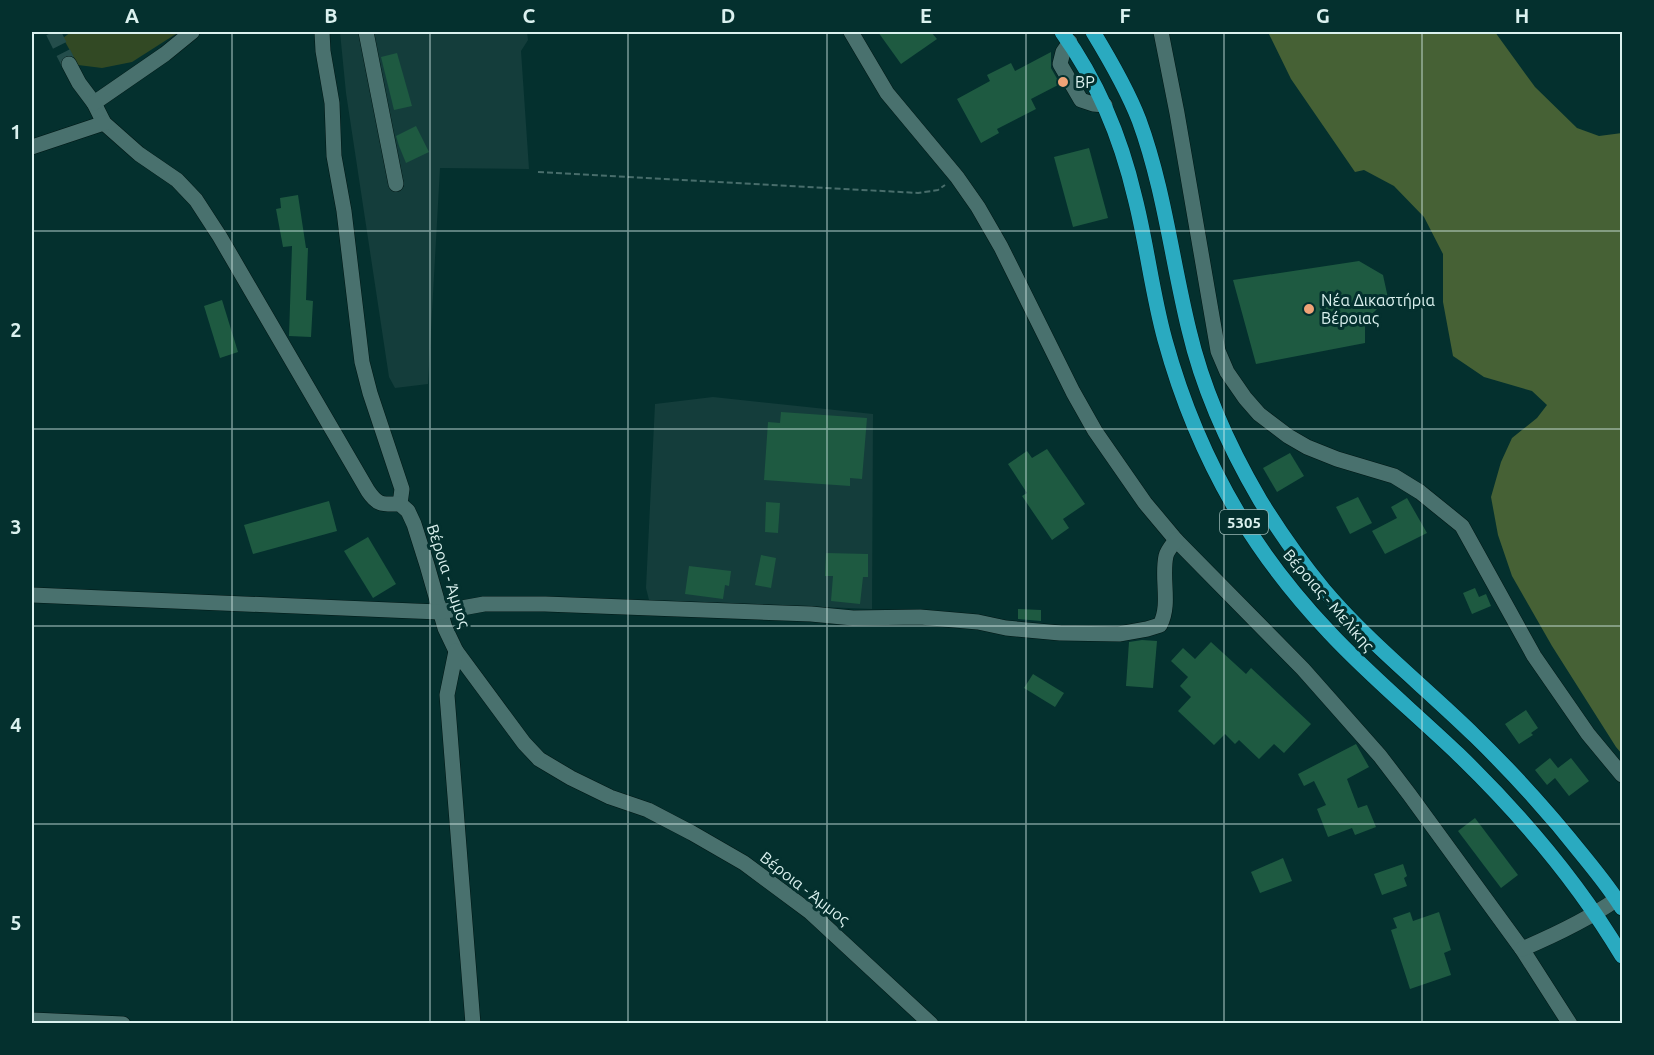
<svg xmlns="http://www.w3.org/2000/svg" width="1654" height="1055" viewBox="0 0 1654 1055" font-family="Ubuntu,sans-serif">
<rect width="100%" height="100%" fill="#04302e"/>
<g fill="#143d3b">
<polygon points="340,32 527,32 528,40 521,51 529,169 440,168 428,384 395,388 389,377 346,93"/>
<polygon points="713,397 873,414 872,609 649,600 646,588 655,404"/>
</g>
<polygon fill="#324924" points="71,32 179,32 132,62 102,68 78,65 63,38"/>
<polygon fill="#466135" points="1268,32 1495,32 1535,87 1577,128 1599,136 1622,133 1622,754 1616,747 1552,646 1512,576 1498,535 1491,497 1501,462 1512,438 1537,418 1547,405 1532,391 1484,377 1453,356 1443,302 1443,254 1424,217 1394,186 1364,170 1355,172 1291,79"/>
<g fill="#1e5a41">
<polygon points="878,32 931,32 937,39 901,64"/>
<polygon points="1051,52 1051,68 1060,84 1031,99 1036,109 997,129 999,133 981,143 957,99 990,81 987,75 1011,63 1015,71"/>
<polygon points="397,53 412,106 394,110 381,57"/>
<polygon points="416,126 429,152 406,163 399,146 396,136"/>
<polygon points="1089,148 1108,218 1073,227 1054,157"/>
<polygon points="298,195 306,248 308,248 306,300 313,301 311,337 289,336 292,246 283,247 276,209 281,208 280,198"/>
<polygon points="1359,261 1383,275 1388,298 1365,321 1365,343 1256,364 1233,280"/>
<polygon points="222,300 238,352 220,358 204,306"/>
<polygon points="781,412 867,418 862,479 850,478 850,486 764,480 768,422 780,423"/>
<polygon points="1047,449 1085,504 1063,519 1069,528 1052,540 1022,496 1027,493 1008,464 1027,451 1032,458"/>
<polygon points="1290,453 1304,476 1277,492 1263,468"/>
<polygon points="1358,497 1372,523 1350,534 1336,507"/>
<polygon points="1407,498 1427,533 1385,554 1372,531 1397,518 1391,507"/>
<polygon points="329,501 337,531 253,554 244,525"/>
<polygon points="766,502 780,503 778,533 765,532"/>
<polygon points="368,537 396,584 373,598 344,551"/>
<polygon points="826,553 868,554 868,577 863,577 860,604 831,601 833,576 825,576"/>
<polygon points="761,555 776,558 771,588 755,585"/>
<polygon points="689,566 731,571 729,586 725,585 723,599 685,594"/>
<polygon points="1475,588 1479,597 1486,594 1491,606 1472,614 1463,593"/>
<polygon points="1018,609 1041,610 1041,621 1018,619"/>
<polygon points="1142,640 1157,641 1153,688 1126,686 1129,642"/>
<polygon points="1211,642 1246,674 1251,668 1311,724 1284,753 1274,744 1259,759 1239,740 1235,744 1225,734 1214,745 1178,711 1191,697 1180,686 1188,677 1171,661 1183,648 1195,659"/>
<polygon points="1033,674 1064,693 1055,707 1024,688"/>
<polygon points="1526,710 1538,728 1531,733 1533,735 1519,744 1505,724"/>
<polygon points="1356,744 1369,767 1347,779 1358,808 1367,805 1376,827 1355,835 1352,828 1328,837 1317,809 1326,805 1314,781 1304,786 1298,774"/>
<polygon points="1550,758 1558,768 1571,758 1589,781 1569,796 1555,778 1547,785 1535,770"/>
<polygon points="1475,818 1518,875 1501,888 1458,831"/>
<polygon points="1283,858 1292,881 1260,893 1251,872"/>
<polygon points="1403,864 1407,876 1404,878 1407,886 1382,895 1374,874"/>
<polygon points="1410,912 1413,921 1439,912 1451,950 1444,953 1451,975 1410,989 1391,930 1397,928 1393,918"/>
</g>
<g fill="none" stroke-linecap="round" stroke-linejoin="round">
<polyline stroke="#244d4b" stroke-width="15" stroke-dasharray="15 8" stroke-linecap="butt" points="53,32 69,64"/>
<defs>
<g id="minor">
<polyline points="322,32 323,51 332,103 334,156 344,211 362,362 370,393 402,489 400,504"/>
<polyline points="366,32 396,184"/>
<polyline points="851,32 887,93 957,177 978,207 1001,247 1073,392 1095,431 1145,503 1176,540 1303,669 1380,756 1409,794 1522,949 1570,1024"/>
<polyline points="1161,32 1177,113 1218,351 1227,372 1245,398 1259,414 1288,436 1307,447 1337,459 1394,476 1420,492 1462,526 1534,656 1588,734 1622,775"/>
<polyline points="1070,42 1063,52 1060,64 1081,100 1093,104 1105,105"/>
<path d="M69,64L79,83L94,103L104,123L139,154L177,180L196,200L220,237L368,491C378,506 383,504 400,504L408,511L414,524L427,565L445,628L456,651L524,743L539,759L571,778L610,797L648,810L692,833L744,863L810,912L931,1024"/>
<polyline points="94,103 165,54 192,32"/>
<polyline points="32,147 104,123"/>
<path d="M32,595L414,611L440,612L484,604H545L811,614L853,618L920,617L978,622L1006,628L1060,633L1119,634L1147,629L1160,625C1171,604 1161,579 1166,556C1167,551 1173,544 1176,540"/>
<polyline points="456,651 447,695 473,1024"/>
<path d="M1522,949C1555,935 1587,920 1617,899"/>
<polyline points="32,1020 123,1024"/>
</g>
<g id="major">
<path d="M1062,32C1098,82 1121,138 1135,198C1147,245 1152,293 1165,340C1182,402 1207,462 1241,518C1266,559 1296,597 1329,632C1369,675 1415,713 1458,754C1520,814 1578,882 1622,956"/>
<path d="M1093,32C1110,60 1127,89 1139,120C1164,188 1172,261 1189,330C1203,390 1229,447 1260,500C1279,531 1300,561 1324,590C1369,643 1425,687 1475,736C1514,774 1551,815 1585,858C1598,874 1611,890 1622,908"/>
</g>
</defs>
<use href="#minor" stroke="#001715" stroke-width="16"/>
<use href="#major" stroke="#001715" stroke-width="16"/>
<polyline stroke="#486d6b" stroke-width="2" stroke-dasharray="6 3" stroke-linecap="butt" points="538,172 918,193 938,190 945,185"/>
<use href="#minor" stroke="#49716e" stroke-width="15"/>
<use href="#major" stroke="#2aaac0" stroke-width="15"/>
</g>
<path fill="none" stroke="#dbf1ef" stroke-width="1.5" stroke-opacity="0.55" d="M232,32V1024M430,32V1024M628,32V1024M827,32V1024M1026,32V1024M1224,32V1024M1422,32V1024M32,231H1622M32,429H1622M32,626H1622M32,824H1622"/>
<g fill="#efa377" stroke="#04302e" stroke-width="2">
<circle cx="1063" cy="82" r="6"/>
<circle cx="1309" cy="309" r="6"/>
</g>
<g text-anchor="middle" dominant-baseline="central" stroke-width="6" stroke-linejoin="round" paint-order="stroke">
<rect fill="#04302e" stroke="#9ab7b5" stroke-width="1.5" x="1220" y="510" width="48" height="24" rx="4.5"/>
<g font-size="15" font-weight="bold" fill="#dbf1ef">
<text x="1244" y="522">5305</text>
</g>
<g font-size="16" fill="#dbf1ef" stroke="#04302e" text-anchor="start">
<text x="1075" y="82">BP</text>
<text x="1321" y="300">Νέα Δικαστήρια<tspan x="1321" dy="18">Βέροιας</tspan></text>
</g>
<g font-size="16" fill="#dbf1ef" stroke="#04302e">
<text transform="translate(449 576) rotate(72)">Βέροια - Άμμος</text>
<text transform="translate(1329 600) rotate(49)">Βέροιας - Μελίκης</text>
<text transform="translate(805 888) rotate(38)">Βέροια - Άμμος</text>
</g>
</g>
<rect width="1654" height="1055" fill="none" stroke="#04302e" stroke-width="66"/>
<rect x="33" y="33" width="1588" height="989" fill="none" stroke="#dbf1ef" stroke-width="2"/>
<g font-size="20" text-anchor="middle" font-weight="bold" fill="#dbf1ef">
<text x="132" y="23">A</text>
<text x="331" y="23">B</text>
<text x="529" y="23">C</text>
<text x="728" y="23">D</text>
<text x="926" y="23">E</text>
<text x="1125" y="23">F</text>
<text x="1323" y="23">G</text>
<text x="1522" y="23">H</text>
<text x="16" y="139">1</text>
<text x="16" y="337">2</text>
<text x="16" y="534">3</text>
<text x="16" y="732">4</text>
<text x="16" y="930">5</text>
</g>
</svg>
